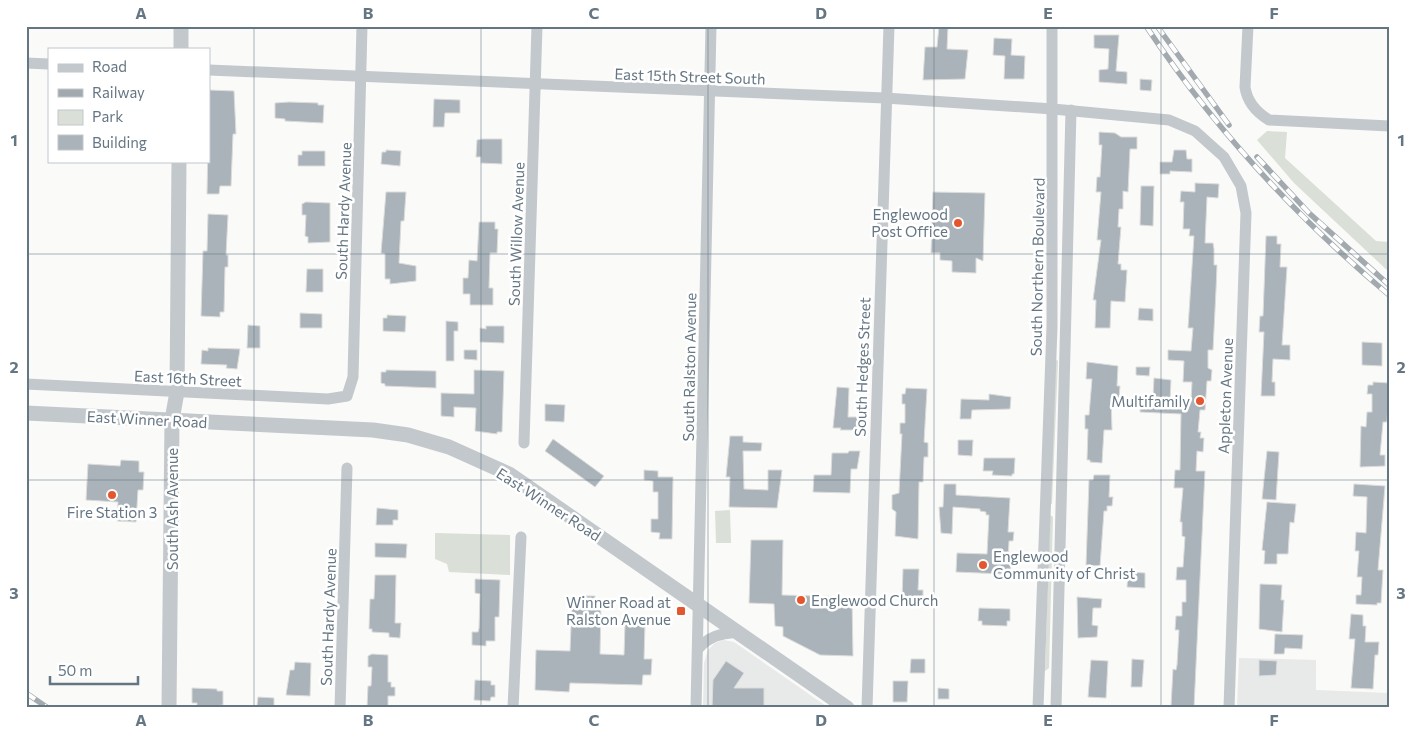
<svg xmlns="http://www.w3.org/2000/svg" width="1415" height="734" viewBox="0 0 1415 734" font-family="Commissioner,sans-serif">
<rect width="100%" height="100%" fill="#fafaf8"/>
<g fill="#e8e9e9">
<polygon points="724,640 734,642 829,708 703,708 704,663 708,650 715,643"/>
<polygon points="1239,658 1316,660 1316,690 1389,693 1389,708 1237,708"/>
</g>
<g fill="#dadfd7">
<polygon points="1267,131 1287,132 1285,158 1376,241 1389,242 1389,272 1294,183 1257,140"/>
<polygon points="1055,359 1058,361 1052,504 1049,503"/>
<polygon points="730,510 731,543 716,543 715,511"/>
<polygon points="1050,515 1053,517 1049,668 1045,671"/>
<polygon points="435,533 510,535 510,575 449,572 447,564 435,559"/>
</g>
<g fill="#aab3b9" stroke="#dcdcda">
<polygon points="939,26 948,26 947,49 968,50 965,79 923,80 925,47 937,47"/>
<polygon points="1094,35 1119,35 1116,71 1127,72 1127,84 1099,82 1099,70 1108,69 1109,49 1094,48"/>
<polygon points="994,38 1012,39 1011,55 1025,56 1024,79 1004,79 1005,56 993,55"/>
<polygon points="1140,79 1152,80 1151,91 1140,90"/>
<polygon points="209,90 234,91 236,134 233,134 231,186 220,186 219,194 207,194"/>
<polygon points="434,99 460,100 460,113 445,113 444,127 433,127"/>
<polygon points="289,102 318,103 318,105 324,105 323,123 285,121 285,119 275,118 275,103"/>
<polygon points="1099,132 1115,133 1121,137 1137,137 1137,149 1130,149 1128,192 1123,191 1123,209 1119,209 1118,227 1121,227 1118,264 1121,264 1121,270 1127,270 1125,302 1111,301 1110,328 1095,328 1096,300 1093,300 1101,240 1097,240 1101,192 1096,192 1097,177 1100,177 1102,145 1099,145"/>
<polygon points="482,139 502,139 502,164 481,163 481,157 476,157 477,140"/>
<polygon points="386,150 401,151 400,166 381,164 382,152 386,152"/>
<polygon points="1174,150 1186,150 1187,159 1192,159 1192,172 1170,171 1170,174 1160,174 1160,162 1172,162"/>
<polygon points="302,151 325,151 325,166 298,166 298,155 302,155"/>
<polygon points="1195,183 1219,184 1218,198 1207,197 1205,243 1213,243 1214,249 1214,265 1217,265 1216,290 1213,350 1208,350 1208,368 1212,370 1211,381 1207,381 1205,410 1200,410 1198,432 1201,432 1200,438 1204,438 1203,452 1197,451 1196,471 1205,471 1194,708 1182,708 1171,706 1173,669 1176,670 1177,665 1179,630 1175,630 1176,616 1182,616 1182,602 1186,602 1186,580 1176,580 1177,567 1183,567 1185,537 1182,536 1182,522 1180,522 1183,488 1174,488 1175,470 1180,470 1181,414 1140,412 1141,397 1153,397 1154,378 1171,380 1170,401 1191,402 1192,382 1183,382 1184,361 1168,360 1168,350 1191,351 1193,328 1188,328 1194,236 1189,236 1190,229 1183,229 1184,202 1180,202 1181,191 1195,192"/>
<polygon points="1141,186 1154,186 1153,226 1140,225"/>
<polygon points="386,192 406,192 404,221 401,221 399,263 416,266 416,281 390,284 390,279 385,279 385,254 381,253"/>
<polygon points="933,192 985,193 983,261 976,258 976,273 952,272 952,261 940,260 940,253 931,253"/>
<polygon points="306,202 330,203 330,242 308,243 308,237 305,236 306,215 302,215 302,204"/>
<polygon points="208,214 228,215 226,255 228,255 228,267 225,267 224,312 220,312 220,317 201,316 203,251 207,251"/>
<polygon points="479,222 495,222 495,229 498,229 497,253 490,253 489,288 493,288 493,305 470,305 470,294 463,294 463,278 468,278 469,260 477,261"/>
<polygon points="1266,236 1277,236 1277,244 1281,244 1280,267 1287,267 1282,345 1290,345 1290,360 1273,359 1272,382 1275,382 1275,396 1261,396 1264,332 1259,332 1260,316 1263,316"/>
<polygon points="307,269 323,269 323,292 306,292"/>
<polygon points="1139,308 1153,309 1153,321 1138,320"/>
<polygon points="300,313 322,314 322,328 300,328"/>
<polygon points="387,315 406,316 405,332 383,331 383,318 387,318"/>
<polygon points="446,321 458,322 458,331 454,331 454,361 446,361"/>
<polygon points="248,325 260,326 260,348 247,348"/>
<polygon points="486,326 504,326 504,343 480,342 480,328 486,329"/>
<polygon points="1362,342 1382,343 1382,366 1362,365"/>
<polygon points="208,348 240,349 237,369 226,368 227,365 201,364 202,350 208,351"/>
<polygon points="464,350 477,350 477,360 464,359"/>
<polygon points="1087,362 1118,366 1117,386 1120,386 1119,398 1111,398 1112,430 1104,430 1102,463 1090,462 1090,460 1087,460 1088,429 1085,429 1085,415 1089,415 1092,379 1086,379"/>
<polygon points="1136,367 1150,367 1149,376 1136,375"/>
<polygon points="386,370 436,371 436,388 385,386 385,384 381,383 381,372 386,372"/>
<polygon points="474,370 504,371 502,432 497,432 497,434 475,431 476,408 454,407 454,417 441,416 441,393 474,394"/>
<polygon points="1373,382 1389,383 1387,422 1383,422 1380,455 1385,455 1385,466 1360,467 1361,426 1366,427 1367,412 1372,412 1372,394 1367,394 1368,385 1373,385"/>
<polygon points="837,387 849,388 848,417 861,417 860,430 840,430 841,428 833,428"/>
<polygon points="906,388 927,389 924,442 928,443 928,457 924,457 923,482 919,482 918,539 895,536 896,512 892,509 892,495 899,493 902,434 900,434 900,423 905,423 905,404 902,404 902,394 905,394"/>
<polygon points="989,394 1011,397 1010,409 972,410 971,419 960,419 961,399 989,400"/>
<polygon points="545,404 565,405 564,422 545,421"/>
<polygon points="730,436 743,436 743,442 762,443 761,451 743,451 744,489 768,490 768,470 782,470 777,508 729,507 730,477 726,477"/>
<polygon points="553,439 604,476 595,487 545,451"/>
<polygon points="958,440 973,440 972,456 958,455"/>
<polygon points="849,451 860,451 857,469 851,469 850,493 813,492 814,475 831,475 832,453 848,453"/>
<polygon points="1267,451 1279,452 1276,500 1262,499"/>
<polygon points="984,458 1015,458 1014,474 1012,474 1012,476 992,475 993,471 983,471"/>
<polygon points="121,460 139,461 139,472 144,472 143,490 138,490 136,522 117,521 118,502 86,500 88,464 120,466"/>
<polygon points="644,470 658,471 658,477 673,477 672,539 659,539 660,533 651,532 651,519 658,519 658,492 653,492 653,481 644,480"/>
<polygon points="1094,475 1110,475 1109,497 1113,497 1112,506 1107,506 1107,511 1104,511 1100,566 1086,565 1089,480 1093,480"/>
<polygon points="944,484 956,484 956,495 1010,498 1008,532 1014,532 1013,541 1009,541 1008,559 1011,559 1010,571 1004,570 1004,574 956,572 957,553 987,554 989,515 986,515 986,512 980,511 980,509 953,507 952,534 941,533 939,507 943,507"/>
<polygon points="1354,484 1385,486 1378,570 1383,570 1381,603 1377,603 1377,605 1356,604 1356,595 1361,595 1362,577 1357,577 1359,551 1355,551 1356,532 1366,533 1367,497 1353,496"/>
<polygon points="1267,502 1296,504 1294,523 1290,522 1288,554 1277,554 1277,564 1264,564 1265,551 1262,550"/>
<polygon points="377,508 398,510 398,520 393,520 393,525 376,525"/>
<polygon points="751,540 783,540 782,595 852,597 853,656 820,655 783,636 783,627 775,626 774,604 749,603"/>
<polygon points="375,543 407,544 406,558 375,557"/>
<polygon points="903,569 919,569 918,590 923,590 923,600 902,600"/>
<polygon points="1128,572 1145,573 1145,588 1127,587"/>
<polygon points="375,575 396,575 395,623 401,623 400,638 389,637 389,633 372,632 372,629 369,629 370,599 374,599"/>
<polygon points="475,579 500,580 499,617 495,617 495,641 486,641 486,646 472,645 472,632 478,632 479,628 480,594 475,593"/>
<polygon points="1260,584 1282,585 1281,600 1284,600 1282,632 1259,629"/>
<polygon points="579,596 595,596 595,604 601,604 600,654 624,655 625,624 645,624 644,659 652,659 651,675 643,675 642,685 570,683 569,692 535,690 536,650 570,651 572,604 579,604"/>
<polygon points="1077,597 1102,599 1101,608 1093,608 1092,625 1098,626 1097,637 1078,638"/>
<polygon points="979,608 1010,609 1010,621 1007,621 1007,626 982,625 982,621 978,621"/>
<polygon points="1351,614 1363,615 1363,626 1366,626 1365,642 1379,642 1378,655 1375,655 1373,689 1351,688 1355,639 1349,639"/>
<polygon points="1275,634 1303,635 1302,649 1285,648 1284,654 1274,654"/>
<polygon points="372,654 388,655 388,682 391,682 391,687 395,687 395,696 388,696 388,708 367,708 368,686 371,686 372,667 368,667 368,656"/>
<polygon points="911,659 925,659 925,673 910,673"/>
<polygon points="1132,659 1144,660 1142,687 1131,687"/>
<polygon points="1091,660 1108,661 1106,698 1088,697"/>
<polygon points="1259,660 1277,661 1276,675 1259,676"/>
<polygon points="726,661 744,673 734,688 764,688 764,708 712,708 713,680"/>
<polygon points="295,662 311,663 310,696 286,695 290,670 294,670"/>
<polygon points="475,680 491,681 491,685 495,685 495,697 491,697 490,701 474,700"/>
<polygon points="893,681 908,681 907,702 893,702"/>
<polygon points="192,688 217,689 217,691 223,691 223,705 197,708 197,703 192,703"/>
<polygon points="938,688 949,689 949,699 938,699"/>
<polygon points="258,697 274,698 274,707 257,706"/>
</g>
<g fill="none" stroke-linecap="round" stroke-linejoin="round">
<g stroke="#c3c8cc" stroke-width="11">
<path d="M1248,26L1245,87C1247,102 1256,112 1269,120L1389,126"/>
<polyline points="26,63 49,64"/>
<polyline points="209,70 885,98 1053,109 1169,120 1195,131 1224,157 1241,186 1246,213 1229,708"/>
<polyline points="26,384 328,399 347,396 353,377 362,26"/>
<polyline points="524,443 537,26"/>
<path d="M698,649C709,636 720,634 737,632"/>
<polyline points="340,708 347,468"/>
<polyline points="513,708 521,537"/>
<polyline points="696,708 711,26"/>
<polyline points="867,708 889,26"/>
<polyline points="1038,708 1052,327 1052,26"/>
<polyline points="1056,708 1071,110"/>
</g>
<g stroke="#c3c8cc" stroke-width="15">
<polyline points="181,49 181,26"/>
<polyline points="26,413 373,430 408,435 449,447 509,474 847,708"/>
<polyline points="169,708 172,420 177,392 179,161"/>
</g>
<defs>
<g id="rail">
<path d="M1146,26C1213,127 1296,217 1389,295"/>
<polyline points="1157,26 1229,125"/>
<polyline points="1257,157 1309,213 1389,285"/>
<polyline points="26,693 48,708"/>
</g>
</defs>
<use href="#rail" stroke="#a2aab0" stroke-width="5.5"/>
<use href="#rail" stroke="#fff" stroke-width="4" stroke-dasharray="11" stroke-linecap="butt"/>
</g>
<path fill="none" stroke="#657683" stroke-width="1" stroke-opacity="0.55" d="M254,26V708M481,26V708M708,26V708M934,26V708M1161,26V708M26,254H1389M26,480H1389"/>
<g fill="#e4572e" stroke="#fff" stroke-width="2">
<circle cx="958" cy="223" r="5"/>
<circle cx="1200" cy="401" r="5"/>
<circle cx="112" cy="495" r="5"/>
<circle cx="983" cy="565" r="5"/>
<circle cx="801" cy="600" r="5"/>
<rect x="676" y="606" width="10" height="10" rx="2.5"/>
</g>
<g text-anchor="middle" dominant-baseline="central" stroke-width="5" stroke-linejoin="round" paint-order="stroke">
<g font-size="15" fill="#657683" stroke="#fff">
<text transform="translate(690 76) rotate(2)">East 15th Street South</text>
<text transform="translate(343 211) rotate(-88)">South Hardy Avenue</text>
<text transform="translate(516 234) rotate(-88)">South Willow Avenue</text>
<text transform="translate(1037 267) rotate(-89)">South Northern Boulevard</text>
<text transform="translate(689 367) rotate(-89)">South Ralston Avenue</text>
<text transform="translate(862 367) rotate(-88)">South Hedges Street</text>
<text transform="translate(188 378) rotate(3)">East 16th Street</text>
<text transform="translate(1225 396) rotate(-88)">Appleton Avenue</text>
<text transform="translate(147 419) rotate(3)">East Winner Road</text>
<text transform="translate(549 504) rotate(33)">East Winner Road</text>
<text transform="translate(172 509) rotate(-90)">South Ash Avenue</text>
<text transform="translate(328 617) rotate(-88)">South Hardy Avenue</text>
</g>
<g font-size="15" fill="#657683" stroke="#fff" text-anchor="end">
<text x="948" y="214">Englewood<tspan x="948" dy="17">Post Office</tspan></text>
<text x="1190" y="401">Multifamily</text>
<text x="112" y="512" text-anchor="middle">Fire Station 3</text>
<text x="993" y="556" text-anchor="start">Englewood<tspan x="993" dy="17">Community of Christ</tspan></text>
<text x="811" y="600" text-anchor="start">Englewood Church</text>
<text x="671" y="602">Winner Road at<tspan x="671" dy="17">Ralston Avenue</tspan></text>
</g>
</g>
<rect width="1415" height="734" fill="none" stroke="#ffffff" stroke-width="55"/>
<rect x="48" y="48" width="162" height="115" fill="#ffffff" stroke="#c1c8cd"/>
<rect x="58" y="64" width="25" height="8" fill="#c3c8cc" stroke="#c1c8cd"/>
<text x="92" y="72" font-size="15" fill="#657683">Road</text>
<rect x="58" y="89" width="25" height="8" fill="#a2aab0" stroke="#c1c8cd"/>
<text x="92" y="98" font-size="15" fill="#657683">Railway</text>
<rect x="58" y="110" width="25" height="15" fill="#dadfd7" stroke="#c1c8cd"/>
<text x="92" y="122" font-size="15" fill="#657683">Park</text>
<rect x="58" y="135" width="25" height="15" fill="#aab3b9" stroke="#c1c8cd"/>
<text x="92" y="148" font-size="15" fill="#657683">Building</text>
<path d="M50 676v8h88v-8" fill="none" stroke="#657683" stroke-width="2.5"/>
<text x="58" y="676" font-size="15" fill="#657683" stroke="#ffffff" stroke-width="4" paint-order="stroke">50 m</text>
<rect x="28" y="28" width="1360" height="678" fill="none" stroke="#657683" stroke-width="2"/>
<g font-size="16" text-anchor="middle" font-weight="bold" fill="#657683">
<text x="141" y="19">A</text>
<text x="368" y="19">B</text>
<text x="594" y="19">C</text>
<text x="821" y="19">D</text>
<text x="1048" y="19">E</text>
<text x="1274" y="19">F</text>
<text x="14" y="146">1</text>
<text x="1401" y="146">1</text>
<text x="14" y="373">2</text>
<text x="1401" y="373">2</text>
<text x="14" y="599">3</text>
<text x="1401" y="599">3</text>
<text x="141" y="726">A</text>
<text x="368" y="726">B</text>
<text x="594" y="726">C</text>
<text x="821" y="726">D</text>
<text x="1048" y="726">E</text>
<text x="1274" y="726">F</text>
</g>
</svg>
